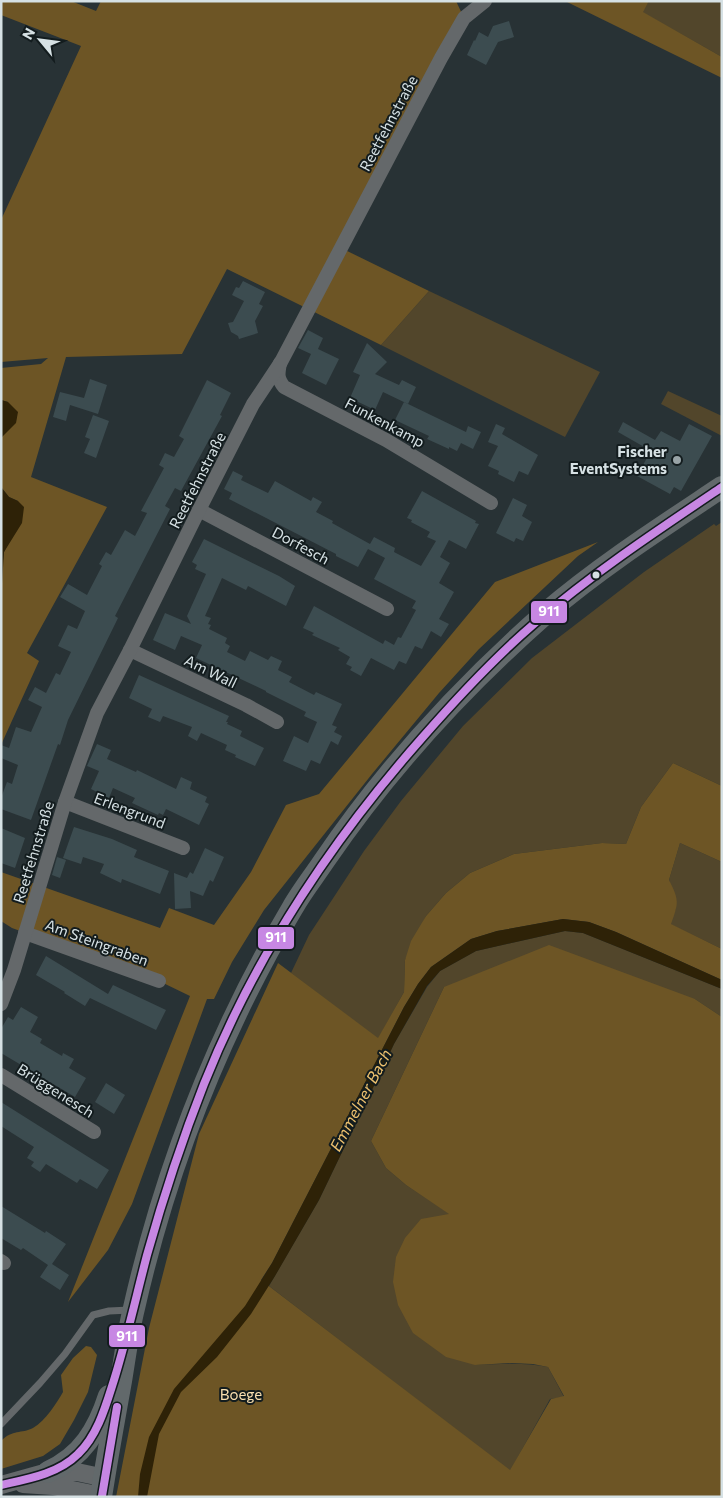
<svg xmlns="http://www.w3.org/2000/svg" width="723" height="1498" viewBox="0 0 723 1498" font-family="Commissioner,sans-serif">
<rect width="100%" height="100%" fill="#283235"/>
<g fill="#52462b">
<polygon points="649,1 722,1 722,57 642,12"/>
<polygon points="429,291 600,372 565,437 381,345"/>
<polygon points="668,391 722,416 722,436 661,404"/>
<polygon points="722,522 722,786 673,763 641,807 626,844 602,843 514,854 470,873 446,893 426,916 405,960 404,992 378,1039 291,973 309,935 364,851 401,801 463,726 532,658 644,572 714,524 716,526"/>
<polygon points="680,843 722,862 722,949 670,924 676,908 669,880"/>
<path d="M565,931L583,933L722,989V1017L695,999L444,987L371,1141L386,1168L406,1185L450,1214L475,1365C500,1364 524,1362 548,1367L564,1397L550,1399L510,1471L269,1286L319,1200L394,1044L427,987L440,971L476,951Z"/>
</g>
<g fill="#6d5525">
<polygon points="1,1 71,1 96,11 101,1 456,1 464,18 341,248 429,291 381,345 227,269 182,354 66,357 31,477 107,507 27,653 39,661 1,745 2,568 4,552 10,540 18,501 9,497 1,487 1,438 5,433 8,402 1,400 1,368 41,364 48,358 1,362 1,220 81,46 1,15"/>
<polygon points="565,1 649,1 643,12 722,57 722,78"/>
<polygon points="598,542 578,556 479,649 439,693 372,774 264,910 232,962 214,999 207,999 132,1204 108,1250 68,1302 190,996 159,981 12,928 1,921 1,872 160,928 169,908 214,925 251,872 286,805 319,794 495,582"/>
<path d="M673,763L722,786V862L680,843L669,880C679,900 679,902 671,924L722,949V980L616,932L589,922L563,919L497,931L471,939L431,967L418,984L404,1007L272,1263L261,1280L510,1470L551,1399L564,1396L548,1367L533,1364L512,1363L475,1365L446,1357L413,1333L398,1305L393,1282L396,1257L405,1238L421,1219L449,1214L406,1185L386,1168L371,1141L444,987L549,945L695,999L722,1017V1497H116L149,1328L199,1134L278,963L378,1038L404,992L405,960L411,941L426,916L446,893L470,873L514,854L602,843L626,844L641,807Z"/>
<path d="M86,1346L91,1347L97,1355L88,1392L74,1420L60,1444L43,1456L1,1469V1441C13,1429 21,1434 33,1428C46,1420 56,1404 63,1392L61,1375L73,1358Z"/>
</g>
<g fill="#2e2207">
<polygon points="1,400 8,402 18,412 16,423 1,438"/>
<polygon points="1,487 9,497 18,501 24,507 22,523 4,552 1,599"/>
<polygon points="563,919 589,922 616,932 722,980 722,989 583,933 565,931 476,951 440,971 427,986 394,1044 319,1200 275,1276 251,1314 217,1357 181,1392 159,1434 147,1497 138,1497 140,1474 149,1437 174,1389 245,1306 272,1263 404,1007 418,984 431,967 471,939 497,931"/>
</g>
<g fill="#3c4c50">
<polygon points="509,21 514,37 498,42 486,65 467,55 474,40 475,41 479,32 488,37 493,26"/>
<polygon points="243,281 265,292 259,304 263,306 255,321 258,333 239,339 238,336 231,332 228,323 233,322 244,301 232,295 236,287 239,288"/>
<polygon points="308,330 323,338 318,349 339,359 326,385 302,373 311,354 298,348"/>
<polygon points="367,343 387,362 375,374 399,385 402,380 416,387 408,404 383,392 375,410 350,398 360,375 353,372"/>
<polygon points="90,379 107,385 98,414 70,405 66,421 53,417 60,392 84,398"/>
<polygon points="207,380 231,393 220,415 222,416 181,491 175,488 165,506 170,509 115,616 118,618 68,720 60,745 58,744 31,820 1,809 1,798 7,782 12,784 18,765 1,758 1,745 9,748 16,727 31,732 42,707 28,700 35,687 46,693 56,673 60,675 71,652 58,646 68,625 77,629 85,611 60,597 68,584 87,595 102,566 99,564 106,552 111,555 125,530 135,536 147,513 141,511 164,468 159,465 165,453 174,457 184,439 179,436"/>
<polygon points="404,402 466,432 468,426 481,432 473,449 461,443 457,451 449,447 449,449 427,439 429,436 395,420"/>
<polygon points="93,415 109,421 96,458 84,453 90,439 85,437"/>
<polygon points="623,422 655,440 661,431 680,441 689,424 712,436 681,491 674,487 670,494 637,476 648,456 643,453 646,448 618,432"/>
<polygon points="496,424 505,428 502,434 538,455 528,475 519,471 514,482 498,474 499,471 488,466 498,446 488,442"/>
<polygon points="233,471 243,476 241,480 268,493 275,481 311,501 313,497 322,502 316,512 333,521 332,523 370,544 374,537 395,548 394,552 421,566 436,541 427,537 430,532 411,522 412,520 407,518 422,491 476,521 475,523 479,524 466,549 449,540 440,557 450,563 439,583 454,592 439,619 449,624 441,637 431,631 422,649 415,646 406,664 399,661 394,670 371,658 361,676 350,670 352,667 346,664 350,657 338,650 340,648 312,635 314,633 303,628 314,606 383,644 385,640 394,645 398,637 401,638 416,610 412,608 416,601 374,579 385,558 368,549 358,567 336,556 336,554 229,499 232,493 224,489"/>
<polygon points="513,498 527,505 522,516 532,522 523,541 516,538 514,542 496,533"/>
<polygon points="204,539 279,576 295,586 286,606 248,586 246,590 222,578 205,616 211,618 208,624 211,625 209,629 227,638 225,643 230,646 227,652 245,661 250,651 268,660 271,656 282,661 278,670 292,677 289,682 314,695 316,692 342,704 332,725 337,727 334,732 342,736 338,745 331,741 320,764 311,760 306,771 283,761 294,736 308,743 317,722 304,716 306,712 266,692 266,691 196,658 202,645 181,636 175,650 153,640 165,613 191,624 187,616 206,574 195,569 197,565 192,562"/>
<polygon points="139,675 229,716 226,722 228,722 227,724 242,731 240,736 264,748 255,766 235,757 236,755 225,750 227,745 201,733 197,741 188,736 192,727 163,716 160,722 148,717 152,709 129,698"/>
<polygon points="97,744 111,750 107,759 136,772 137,770 176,789 181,777 192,782 190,789 207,797 205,802 209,804 199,825 166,809 163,815 159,813 158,815 132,803 135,798 113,788 109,798 91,789 99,771 87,766"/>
<polygon points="74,827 112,839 137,850 134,857 169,871 160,894 122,879 121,883 100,873 104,864 83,857 81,864 63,858"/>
<polygon points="1,828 25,838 15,868 1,863"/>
<polygon points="205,848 224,857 213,882 210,880 203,896 190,891 191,908 175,909 174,873 187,878 190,872 193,874"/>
<polygon points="57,857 66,860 60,878 52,875"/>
<polygon points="46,956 108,994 113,985 166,1010 156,1030 90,998 85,1006 64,993 65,992 36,975"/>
<polygon points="21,1007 38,1017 30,1032 42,1039 40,1043 62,1056 63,1053 74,1059 69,1068 86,1078 75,1097 1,1053 1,1029 8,1017 13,1020"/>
<polygon points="106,1083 125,1095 114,1114 95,1102"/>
<polygon points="1,1102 109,1170 97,1189 80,1179 77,1183 46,1164 40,1172 31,1166 34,1162 27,1158 34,1147 1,1126"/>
<polygon points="1,1206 45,1233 46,1231 66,1244 52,1264 69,1275 60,1290 40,1277 48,1265 23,1248 21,1250 1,1238"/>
</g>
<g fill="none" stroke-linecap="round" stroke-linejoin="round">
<polyline stroke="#64686a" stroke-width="7" points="1,1424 40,1383 65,1354 93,1315 109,1311 130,1310"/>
<g stroke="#64686a" stroke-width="14">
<path d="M280,363C278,374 277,378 284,387L386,440L491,503"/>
<polyline points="199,510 387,609"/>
<polyline points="130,650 246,705 277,722"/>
<polyline points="65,802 183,848"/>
<polyline points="25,933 159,981"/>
<polyline points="1,1004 14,970 65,802 97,713 130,650 199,510 253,404 281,362 441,58 464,18 485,1"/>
<polyline points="1,1075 94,1132"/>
<polyline points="1,1261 4,1263"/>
</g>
<g stroke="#64686a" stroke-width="18">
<polyline points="23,1484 53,1486 102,1496"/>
<polyline points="1,1485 48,1472 77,1472 105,1478"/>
</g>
<g stroke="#62696b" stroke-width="22">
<path d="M48,1472C82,1457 98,1430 109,1396"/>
<path d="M101,1497C107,1458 114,1420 121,1381C125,1357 128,1332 134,1308C166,1167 219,1032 293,907C302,891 314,876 324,861C386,770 463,686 546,613C601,566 662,527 722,487"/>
</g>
<defs>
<g id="bus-1">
<path d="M1,1485C28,1479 58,1474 78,1454C98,1435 106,1405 114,1380C127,1338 136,1297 147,1255C163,1198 182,1140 204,1084C255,956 331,841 422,738C457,698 494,658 535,623C593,573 658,530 722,487"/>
<polyline points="102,1496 117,1407"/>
</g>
</defs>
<use href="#bus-1" stroke="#131c1e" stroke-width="11"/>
<use href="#bus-1" stroke="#c787e3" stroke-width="8"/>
</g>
<circle fill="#99a4a7" stroke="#131c1e" stroke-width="2" cx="677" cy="460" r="5"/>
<circle fill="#d6e1e4" stroke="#131c1e" stroke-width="2" cx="596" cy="575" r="4.5"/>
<g text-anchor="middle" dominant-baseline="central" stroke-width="4" stroke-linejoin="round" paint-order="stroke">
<g font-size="15" fill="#d6e1e4" stroke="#131c1e">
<text transform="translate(388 123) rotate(-62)">Reetfehnstraße</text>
<text transform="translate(385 422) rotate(28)">Funkenkamp</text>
<text transform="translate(197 480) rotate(-63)">Reetfehnstraße</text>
<text transform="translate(301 545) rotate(28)">Dorfesch</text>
<text transform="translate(211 671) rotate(26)">Am Wall</text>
<text transform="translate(130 810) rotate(21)">Erlengrund</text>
<text transform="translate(33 852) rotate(-73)">Reetfehnstraße</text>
<text transform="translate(97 942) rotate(20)">Am Steingraben</text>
<text transform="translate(56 1090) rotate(32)">Brüggenesch</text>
</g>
<g font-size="15" font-weight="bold" fill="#d6e1e4" stroke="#131c1e" text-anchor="end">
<text x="667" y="451">Fischer<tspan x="667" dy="17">EventSystems</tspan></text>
</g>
<g font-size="15" fill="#f9dfaf" stroke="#131c1e">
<text x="241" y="1394">Boege</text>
</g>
<g font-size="16" font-style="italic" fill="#ecc06e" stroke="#131c1e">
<text transform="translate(360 1100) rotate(-62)">Emmelner Bach</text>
</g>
</g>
<g stroke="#131c1e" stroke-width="2">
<rect x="530" y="600" width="38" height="24" rx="5" fill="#c787e3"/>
<rect x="257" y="926" width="38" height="24" rx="5" fill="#c787e3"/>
<rect x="108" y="1324" width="38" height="24" rx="5" fill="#c787e3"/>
</g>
<g font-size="14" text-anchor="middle" font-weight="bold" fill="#fff">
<text x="549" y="616">911</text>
<text x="276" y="942">911</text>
<text x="127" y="1341">911</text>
</g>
<rect width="723" height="1498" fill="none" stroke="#d6e1e4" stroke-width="5"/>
<g transform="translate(40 40) rotate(299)" stroke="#131c1e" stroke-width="4" paint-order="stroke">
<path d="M0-4L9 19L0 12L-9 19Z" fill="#d6e1e4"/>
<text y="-8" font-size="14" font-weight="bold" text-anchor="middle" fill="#d6e1e4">N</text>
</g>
</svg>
